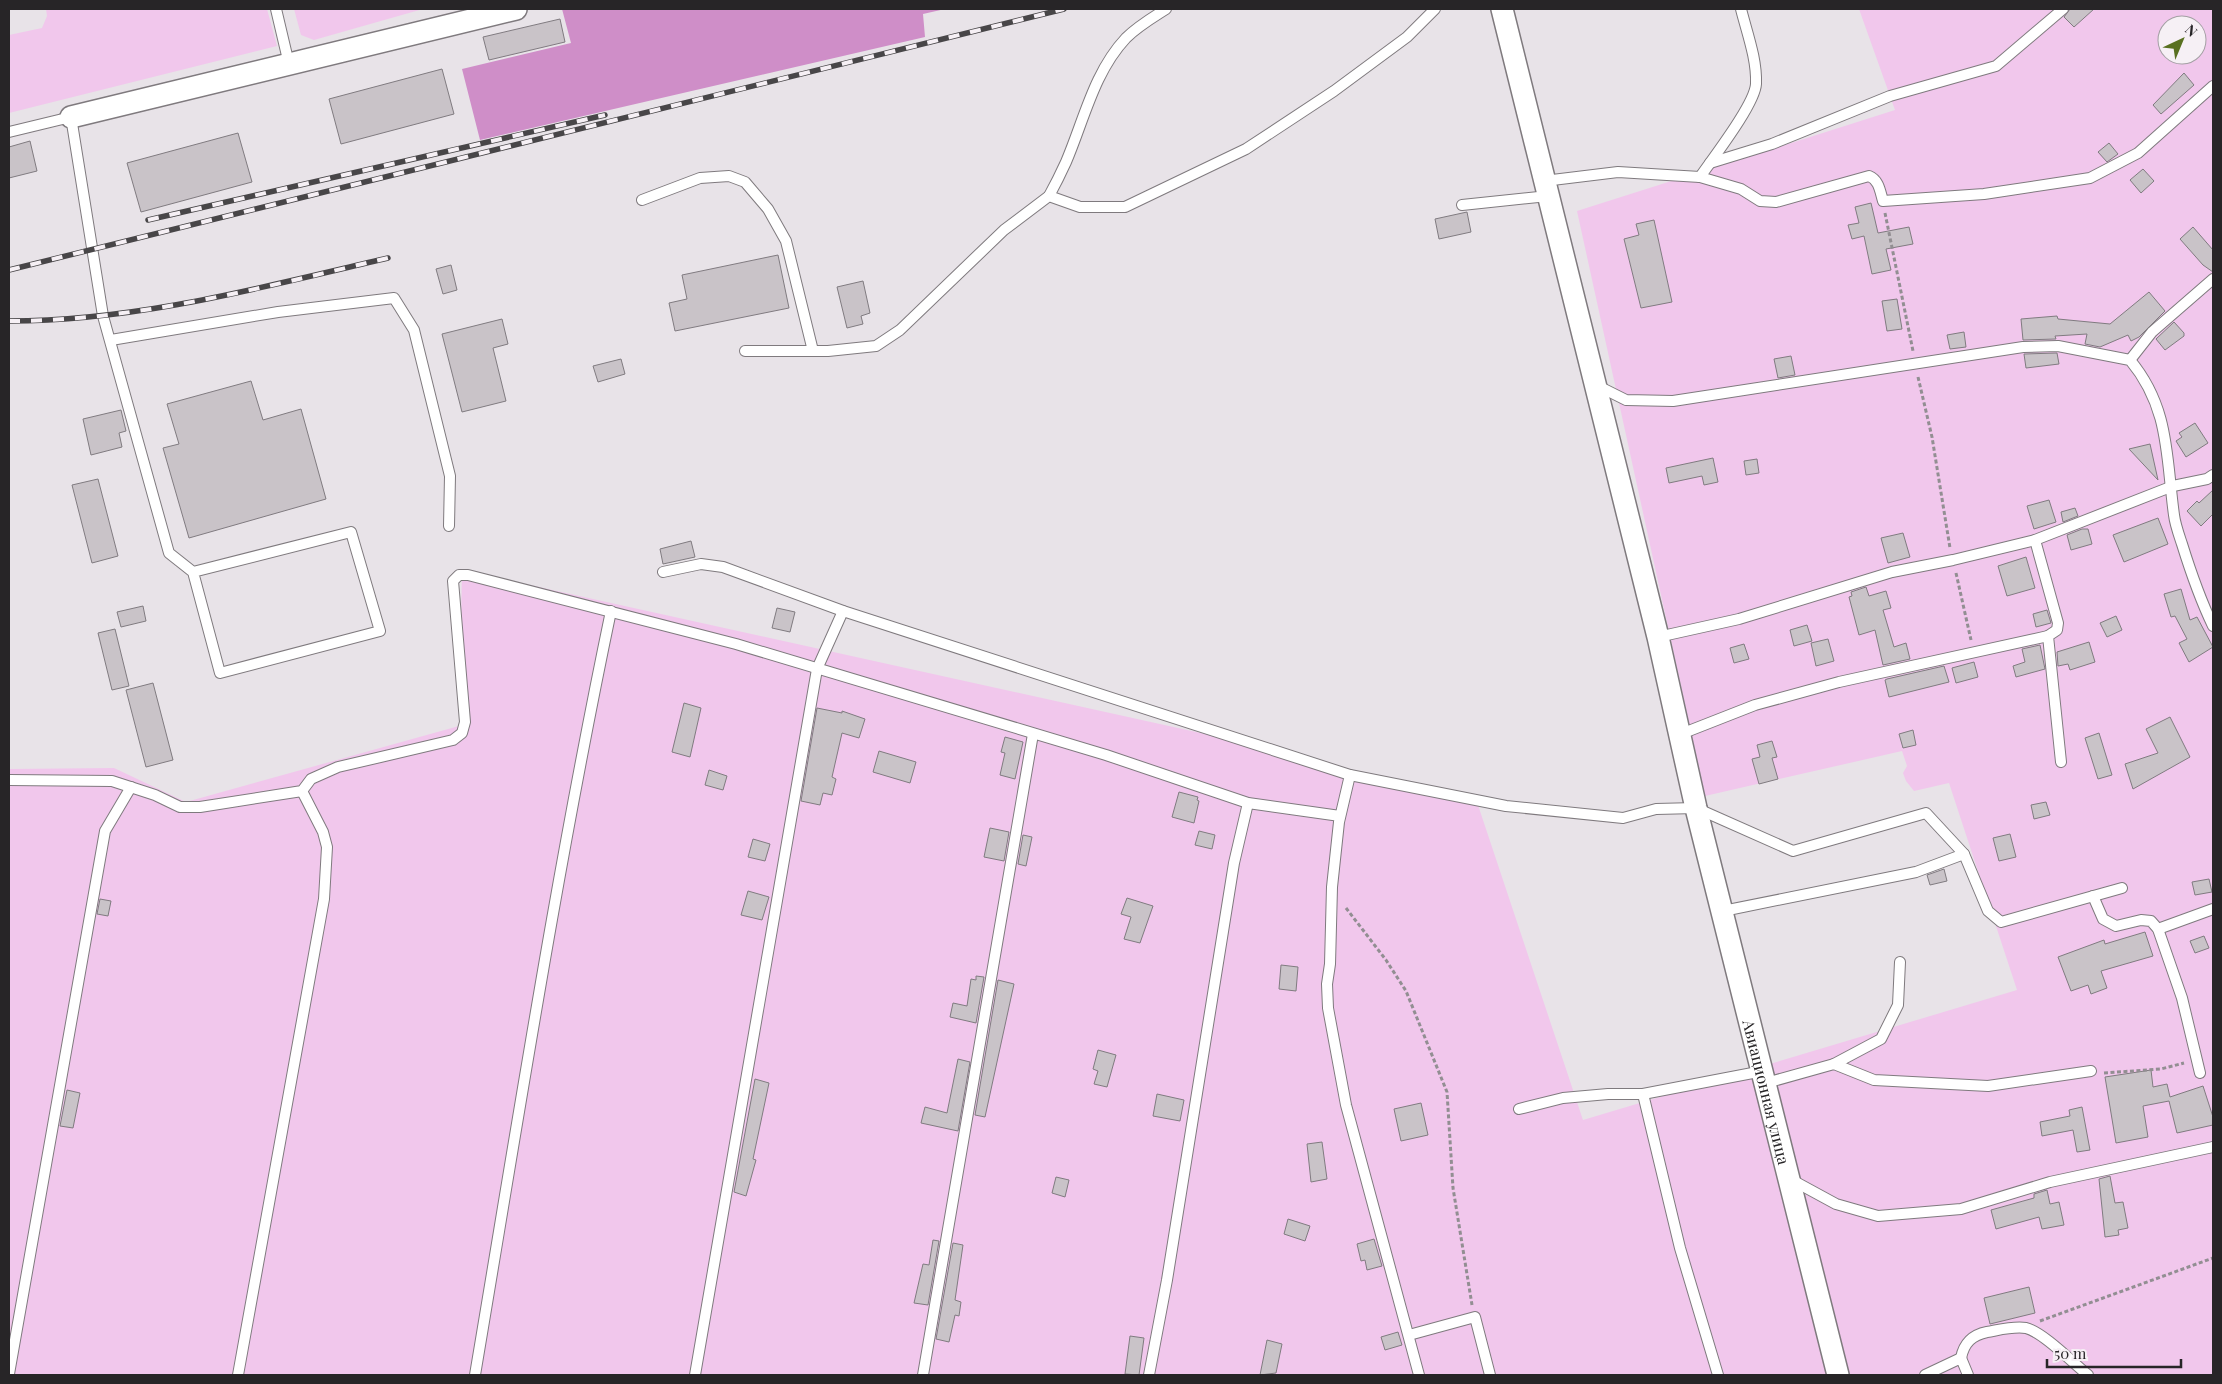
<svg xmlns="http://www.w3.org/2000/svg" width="2222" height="1384" viewBox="0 0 2222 1384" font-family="'Playfair Display',serif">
<rect width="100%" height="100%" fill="#e8e3e8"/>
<g fill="#f1c7ec" fill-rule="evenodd">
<polygon points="46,9 267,9 277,46 9,113 9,35 42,28 47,16"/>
<polygon points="294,9 423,9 314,40 301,35"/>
<path d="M1859,9H2213V1375H9V769L114,768L186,802L459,726L462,570L1282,751L1478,805L1583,1120L2017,990L1949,783L1914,791L1906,781L1903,773L1907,766L1902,751L1705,796L1577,211L1895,110ZM2167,25H2197V55H2167Z"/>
</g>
<polygon fill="#cf8ec8" points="562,9 945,9 923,14 925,37 480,140 462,69 571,43"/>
<g fill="#c9c3c8" stroke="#807b80">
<polygon points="2070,9 2094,9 2074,27 2064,17"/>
<polygon points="560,19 565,42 489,60 483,37"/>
<polygon points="442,69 454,114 341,144 329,99"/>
<polygon points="2184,73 2194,85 2161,114 2153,105"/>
<polygon points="238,133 252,182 141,212 127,163"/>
<polygon points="30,141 37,171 9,178 9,147"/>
<polygon points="2109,143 2118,154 2107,162 2098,152"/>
<polygon points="2143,169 2154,181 2141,193 2130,180"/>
<polygon points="1871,203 1878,233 1909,227 1913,244 1886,249 1891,270 1872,274 1864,236 1852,239 1848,225 1859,223 1855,207"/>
<polygon points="1467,212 1471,232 1439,239 1435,219"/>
<polygon points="1654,220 1672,302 1641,308 1624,239 1639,235 1636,224"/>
<polygon points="2193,227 2213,250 2213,272 2203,265 2180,239"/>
<polygon points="778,255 789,308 675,331 669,303 687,299 682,275"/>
<polygon points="451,265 457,290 443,294 436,269"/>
<polygon points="863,281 870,313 861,316 863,324 847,328 837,287"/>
<polygon points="2149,292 2165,311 2139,337 2131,341 2128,335 2100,347 2085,344 2087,334 2055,336 2056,339 2023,340 2021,319 2057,316 2058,319 2110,324"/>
<polygon points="1897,299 1902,329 1887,331 1882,301"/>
<polygon points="502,319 508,344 493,348 506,401 462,412 442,334"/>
<polygon points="2174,322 2184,333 2184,336 2165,350 2156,339"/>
<polygon points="1964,332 1966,347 1950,349 1947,335"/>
<polygon points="2057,353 2059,364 2026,368 2024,354"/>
<polygon points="1791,356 1795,375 1778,378 1774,359"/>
<polygon points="621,359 625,374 598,382 593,366"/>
<polygon points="251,381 263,420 301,409 326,499 189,538 163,448 179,444 167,404"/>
<polygon points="121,410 126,431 119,433 122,447 91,455 83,419"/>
<polygon points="2195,423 2208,443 2186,457 2176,441 2182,437 2179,433"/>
<polygon points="2150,444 2158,480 2129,449"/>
<polygon points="1713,458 1718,482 1704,485 1702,476 1669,483 1666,468"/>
<polygon points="1757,459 1759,473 1746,475 1744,461"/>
<polygon points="98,479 118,556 92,563 72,485"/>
<polygon points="2213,490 2213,514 2201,526 2187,511 2197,501 2199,503"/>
<polygon points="2049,500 2056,522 2034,529 2027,506"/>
<polygon points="2075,508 2078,516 2063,522 2061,512"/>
<polygon points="2158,518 2168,544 2124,562 2113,535"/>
<polygon points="2082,529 2088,529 2092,544 2071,550 2067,535"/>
<polygon points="1903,533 1910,557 1888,563 1881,538"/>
<polygon points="691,541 695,557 663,564 660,549"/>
<polygon points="2026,557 2035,588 2007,596 1998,566"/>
<polygon points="1866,587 1869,596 1886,591 1891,608 1883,610 1894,647 1906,643 1910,659 1883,665 1875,630 1859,635 1849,597 1852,596 1851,592"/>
<polygon points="2181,589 2190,620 2197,617 2213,647 2189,662 2179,643 2187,639 2175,616 2171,617 2164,594"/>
<polygon points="143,606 146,621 121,627 117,612"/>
<polygon points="777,608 795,612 790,632 772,628"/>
<polygon points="2047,610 2051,623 2036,627 2033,614"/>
<polygon points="2116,616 2122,630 2107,637 2100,623"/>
<polygon points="1807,625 1812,641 1794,646 1790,630"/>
<polygon points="115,629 129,686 112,690 98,633"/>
<polygon points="1828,639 1834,661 1816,666 1811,643"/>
<polygon points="2089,642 2095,662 2070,670 2068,664 2058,666 2057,652"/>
<polygon points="1744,644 1749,659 1734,663 1730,648"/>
<polygon points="2040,645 2045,669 2016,677 2013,666 2025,662 2022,649"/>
<polygon points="1974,662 1978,677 1956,683 1952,668"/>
<polygon points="1944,666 1949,682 1889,697 1885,680 1887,679"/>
<polygon points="153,683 173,760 146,767 126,690"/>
<polygon points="684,703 701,708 690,757 672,752"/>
<polygon points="817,708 842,713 842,711 865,719 859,738 842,733 832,777 836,779 832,795 823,793 820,805 801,801"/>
<polygon points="2170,717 2190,757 2133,789 2125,764 2158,753 2146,729"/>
<polygon points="1913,730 1916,745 1903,748 1899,734"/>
<polygon points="2099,733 2112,775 2098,779 2085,738"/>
<polygon points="1005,737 1023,742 1015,779 1000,775 1005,753 1001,752"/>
<polygon points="1772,741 1777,757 1772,758 1778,779 1759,784 1752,759 1760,757 1757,745"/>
<polygon points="879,751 916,762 910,783 873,772"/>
<polygon points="709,770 727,776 723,790 705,785"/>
<polygon points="1179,792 1198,797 1197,800 1199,801 1194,823 1172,817"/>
<polygon points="2046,802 2050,815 2034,819 2031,805"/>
<polygon points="990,828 1009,832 1004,861 984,857"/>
<polygon points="1199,831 1215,835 1212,849 1195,845"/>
<polygon points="2010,834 2016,857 1999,861 1993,838"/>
<polygon points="1023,835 1032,837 1026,866 1018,864"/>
<polygon points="753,839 770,844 765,861 748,857"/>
<polygon points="1944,869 1947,881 1930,885 1927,875"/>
<polygon points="2209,879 2212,892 2195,895 2192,882"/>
<polygon points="748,891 769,897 762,920 741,915"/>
<polygon points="1127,898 1153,906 1140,943 1124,939 1131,917 1121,914"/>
<polygon points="100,899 111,901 108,916 97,914"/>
<polygon points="2145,932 2153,956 2101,971 2107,988 2091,994 2088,985 2071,991 2058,957 2104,940 2105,944"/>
<polygon points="2204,936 2209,948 2195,953 2190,941"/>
<polygon points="1281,965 1298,967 1296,991 1279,989"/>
<polygon points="976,976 984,977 976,1023 950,1017 953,1003 967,1006 971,979 976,980"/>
<polygon points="998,980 1014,984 985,1117 975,1115"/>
<polygon points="1098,1050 1116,1055 1107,1087 1094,1084 1098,1071 1093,1069"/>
<polygon points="958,1059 970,1062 958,1131 921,1123 925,1107 947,1113"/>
<polygon points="2151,1070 2153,1087 2167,1084 2170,1097 2203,1086 2213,1117 2213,1125 2177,1133 2169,1101 2143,1106 2148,1137 2116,1143 2105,1077"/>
<polygon points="755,1079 769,1083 753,1159 756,1160 746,1196 734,1192"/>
<polygon points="67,1090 80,1093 73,1128 60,1126"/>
<polygon points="1157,1094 1184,1100 1180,1121 1153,1116"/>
<polygon points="1421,1103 1428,1135 1401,1141 1394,1109"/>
<polygon points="2082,1107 2090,1150 2077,1152 2073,1130 2042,1136 2040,1122 2070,1116 2069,1110"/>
<polygon points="1322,1142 1327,1179 1311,1182 1307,1144"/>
<polygon points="2110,1176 2115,1203 2123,1202 2128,1228 2118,1230 2119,1235 2105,1237 2099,1179"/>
<polygon points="1056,1177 1069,1180 1065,1197 1052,1193"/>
<polygon points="2047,1190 2050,1204 2059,1202 2064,1225 2042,1229 2039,1217 1996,1229 1991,1210 2034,1198 2034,1194"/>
<polygon points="1288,1219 1310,1226 1305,1241 1284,1234"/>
<polygon points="1374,1239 1382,1266 1367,1270 1365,1260 1361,1261 1357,1244"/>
<polygon points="933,1240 939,1241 928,1305 914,1303 923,1264 929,1265"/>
<polygon points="953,1243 963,1245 955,1300 961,1302 959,1316 955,1315 949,1342 936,1339"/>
<polygon points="2029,1287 2035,1313 1990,1324 1984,1298"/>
<polygon points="1398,1332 1402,1345 1385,1350 1381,1337"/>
<polygon points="1130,1336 1144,1338 1139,1375 1125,1374"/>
<polygon points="1267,1340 1282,1344 1276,1373 1260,1375"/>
</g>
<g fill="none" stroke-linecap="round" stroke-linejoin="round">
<defs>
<g id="service">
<polyline points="276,9 289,64"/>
<polyline points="9,132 71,117 103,316 169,553 193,572 351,532 380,631 220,673 193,572"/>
<polyline points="1710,163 1772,144 1890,96 1996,66 2063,9"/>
<path d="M1700,177C1713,158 1755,104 1756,84C1757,59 1747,33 1741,9"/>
<path d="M1544,181L1618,172L1700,177L1741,189L1760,201L1776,202L1869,176C1879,180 1880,191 1883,201L1984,194L2090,178L2138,153L2213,86"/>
<path d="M1049,196C1055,185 1061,173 1066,162C1084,120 1094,72 1126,38C1138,26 1152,18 1166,9"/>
<polyline points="642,200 700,178 729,176 745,182 768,209 786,241 813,351"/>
<polyline points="1462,205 1548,196"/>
<polyline points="111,340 278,312 394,298 414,330 450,476 449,526"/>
<polyline points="745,351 828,351 876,346 900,330 1004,230 1049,196 1080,207 1125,207 1246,149 1334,91 1407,37 1435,9"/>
<polyline points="2130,360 2152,332 2213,279"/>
<path d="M1596,385L1626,400L1673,401L2023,347L2058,346L2130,360C2170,408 2166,457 2174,515C2175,524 2179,535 2182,544C2191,573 2200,599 2213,626"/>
<polyline points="2035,540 2058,623 2057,630 2048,636 2061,762"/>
<polyline points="663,572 701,564 723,567 843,611 1350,775 1506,806 1623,818 1656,809 1696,808 1793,851 1926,813 1964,854"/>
<polyline points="1658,637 1739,619 1892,572 1953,560 2035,540 2173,486 2207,479 2213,475"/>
<polyline points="1681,734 1755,705 1839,682 2048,636"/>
<polyline points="1350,775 1339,822 1332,887 1330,964 1327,984 1328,1008 1346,1105 1419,1375"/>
<polyline points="9,780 112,781 155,795 180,807 200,807 302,791 311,779 338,767 453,740 462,733 465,722 453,581 459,575 468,575 736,644 1106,755 1248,803 1340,816"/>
<polyline points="2093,896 2103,919 2116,926 2141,920 2151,921 2158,929 2182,998 2200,1073"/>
<polyline points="1723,911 1916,872 1964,854 1988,911 2001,922 2122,888"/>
<polyline points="2158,929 2213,909"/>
<polyline points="1834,1064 1881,1039 1898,1005 1900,962"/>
<polyline points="1766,1083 1834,1064 1874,1080 1988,1086 2091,1071"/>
<polyline points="1643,1094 1680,1248 1718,1375"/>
<polyline points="1519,1109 1563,1098 1608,1094 1643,1094 1763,1071"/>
<polyline points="1790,1179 1836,1204 1878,1216 1961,1209 2050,1182 2213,1147"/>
<polyline points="1409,1335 1475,1317 1490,1375"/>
<path d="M1961,1358C1964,1343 1972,1335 1987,1332C1999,1330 2013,1326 2026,1328C2044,1333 2073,1363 2088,1375"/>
<polyline points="9,1374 105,831 131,787"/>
<polyline points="238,1375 324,899 327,847 323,832 302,791"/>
<path d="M475,1375C518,1120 558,864 611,611"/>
<polyline points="695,1375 817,669 843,611"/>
<polyline points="923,1375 1033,734"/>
<polyline points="1149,1375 1167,1280 1234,863 1248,803"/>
<polyline points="1925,1375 1961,1358 1968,1375"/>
</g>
<g id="minor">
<path id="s1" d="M1502,9L1658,637L1696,808L1838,1375"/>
<polyline points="71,117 516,9"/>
</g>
</defs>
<use href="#service" stroke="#7f7a7e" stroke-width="12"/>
<use href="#minor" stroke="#7f7a7e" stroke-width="24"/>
<g stroke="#928e92" stroke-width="3" stroke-dasharray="4 2.5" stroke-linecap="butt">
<polyline points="1885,213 1913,351"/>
<polyline points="1918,377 1932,437 1950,548"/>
<polyline points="1956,573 1971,640"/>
<polyline points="1346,908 1386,960 1406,991 1447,1092 1453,1188 1472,1305"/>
<polyline points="2104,1073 2161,1069 2184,1063"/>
<polyline points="2040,1321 2213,1258"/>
</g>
<use href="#service" stroke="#fff" stroke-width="10"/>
<use href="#minor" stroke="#fff" stroke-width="21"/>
<defs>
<g id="rail">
<polyline points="148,220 605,115"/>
<polyline points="9,270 1064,9"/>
<path d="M9,321C138,321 263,287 388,258"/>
</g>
</defs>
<use href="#rail" stroke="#484648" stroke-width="5.5"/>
<use href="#rail" stroke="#f6f0f5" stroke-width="4" stroke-dasharray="11" stroke-linecap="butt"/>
</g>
<g text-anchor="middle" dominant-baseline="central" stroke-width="4.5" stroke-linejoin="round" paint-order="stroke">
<g font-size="16" fill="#272527" stroke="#f6f0f5">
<text stroke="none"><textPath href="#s1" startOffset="1115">Авиационная улица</textPath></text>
</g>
</g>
<rect width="2222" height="1384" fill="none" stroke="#272527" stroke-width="20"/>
<g transform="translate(2182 40) rotate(44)"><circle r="24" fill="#f6f0f5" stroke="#a39fa3"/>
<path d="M0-4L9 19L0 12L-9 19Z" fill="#597020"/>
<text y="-8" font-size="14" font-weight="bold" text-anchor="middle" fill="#272527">N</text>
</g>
<path d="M2047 1359v8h134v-8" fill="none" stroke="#272527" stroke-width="2.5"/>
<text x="2054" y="1359" font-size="15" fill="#272527" stroke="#f6f0f5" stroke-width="4" paint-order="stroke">50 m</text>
</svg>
